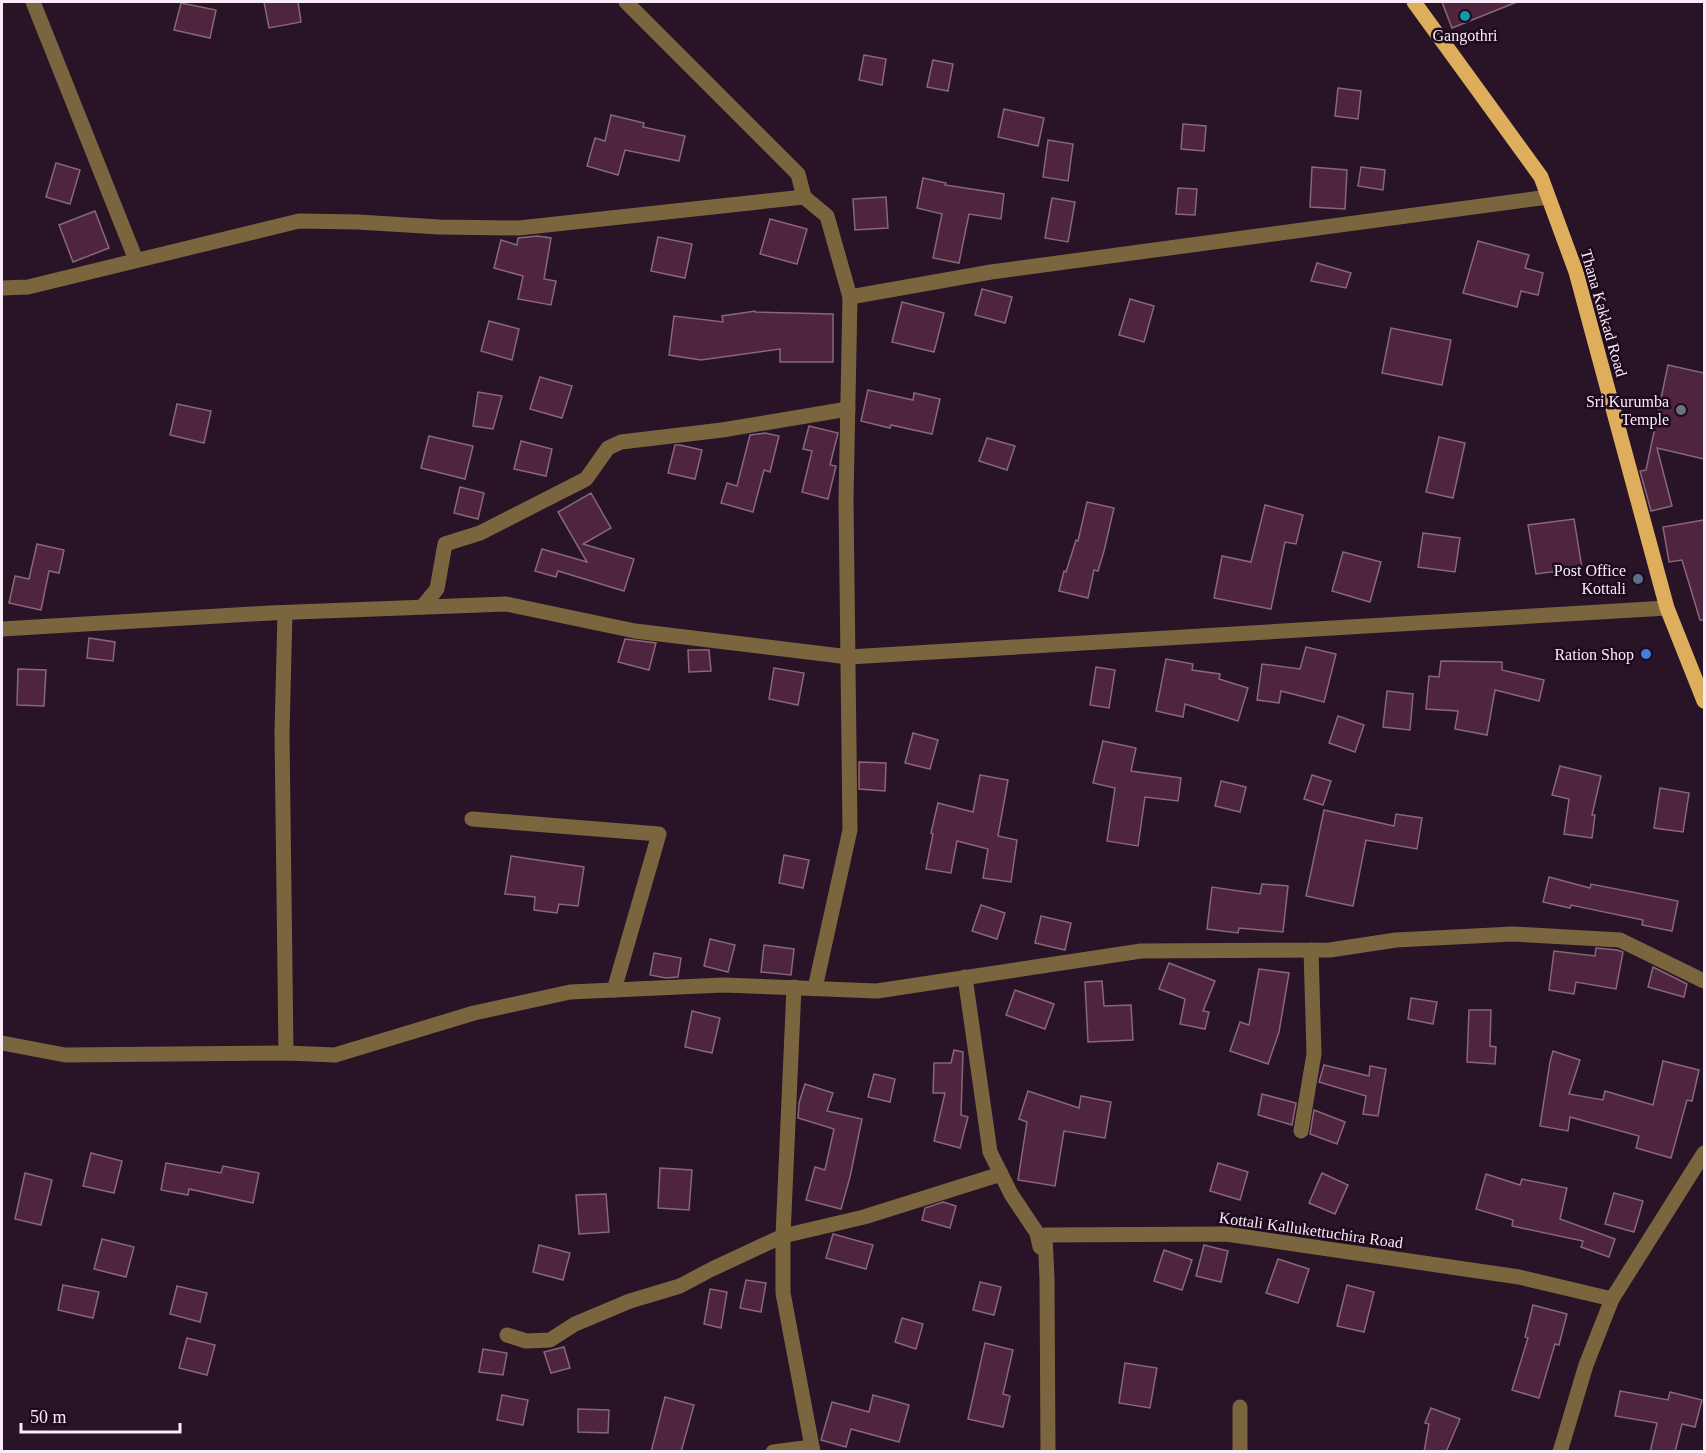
<svg xmlns="http://www.w3.org/2000/svg" width="1706" height="1453" viewBox="0 0 1706 1453" font-family="Georgia,serif">
<rect width="100%" height="100%" fill="#281327"/>
<g fill="#4f243e" stroke="#876778" stroke-width="1.5">
<polygon points="264,2 298,2 301,22 269,28"/>
<polygon points="1442,2 1517,2 1452,28"/>
<polygon points="181,3 216,10 210,38 174,30"/>
<polygon points="864,55 886,59 882,85 859,80"/>
<polygon points="933,60 953,64 948,91 927,87"/>
<polygon points="1338,88 1361,91 1358,119 1335,116"/>
<polygon points="1004,109 1044,118 1038,146 998,137"/>
<polygon points="611,115 644,123 643,127 685,136 679,161 625,150 618,175 587,166 595,138 605,141"/>
<polygon points="1183,124 1206,126 1204,151 1181,149"/>
<polygon points="1048,140 1073,144 1068,181 1043,177"/>
<polygon points="56,163 80,170 70,204 46,197"/>
<polygon points="1312,167 1347,170 1345,209 1310,207"/>
<polygon points="1361,167 1385,170 1383,190 1358,186"/>
<polygon points="923,178 946,183 945,185 1004,194 1001,219 969,214 959,263 933,258 942,214 917,208"/>
<polygon points="1178,188 1197,189 1195,215 1176,214"/>
<polygon points="886,197 888,228 855,230 853,199"/>
<polygon points="1052,198 1075,202 1068,242 1045,238"/>
<polygon points="95,211 109,248 73,262 59,225"/>
<polygon points="770,219 807,229 797,264 760,254"/>
<polygon points="537,236 551,238 544,279 556,281 551,305 518,299 523,276 494,268 501,240 517,245 518,238"/>
<polygon points="658,237 692,244 685,278 651,271"/>
<polygon points="1478,241 1529,255 1525,268 1543,273 1538,295 1521,291 1517,307 1463,293"/>
<polygon points="1317,263 1351,273 1346,288 1311,281"/>
<polygon points="982,289 1012,297 1005,323 975,315"/>
<polygon points="1130,299 1154,306 1144,342 1119,335"/>
<polygon points="902,302 944,313 934,352 892,342"/>
<polygon points="755,311 755,312 833,314 833,362 780,362 780,349 701,360 669,355 674,316 723,322 722,316"/>
<polygon points="489,321 519,329 512,360 481,351"/>
<polygon points="1391,328 1451,340 1442,385 1382,373"/>
<polygon points="1668,365 1704,373 1704,459 1657,448 1672,506 1651,511 1640,471 1646,470"/>
<polygon points="540,377 572,386 562,418 530,409"/>
<polygon points="868,390 913,400 914,393 940,399 932,434 891,425 890,428 861,421"/>
<polygon points="478,392 502,396 493,429 473,426"/>
<polygon points="177,404 211,411 204,443 170,435"/>
<polygon points="809,426 838,433 830,465 836,466 828,499 802,492 812,451 803,449"/>
<polygon points="765,433 779,436 770,472 764,470 753,512 721,503 727,483 737,486 750,435"/>
<polygon points="429,436 473,446 465,479 421,468"/>
<polygon points="1439,437 1465,443 1453,498 1426,492"/>
<polygon points="987,438 1015,446 1007,470 979,461"/>
<polygon points="521,441 552,449 546,476 514,469"/>
<polygon points="675,445 680,445 702,450 695,479 668,473"/>
<polygon points="460,487 484,493 478,519 454,513"/>
<polygon points="591,493 611,528 583,544 634,559 624,591 558,571 556,577 535,571 542,549 587,562 558,512"/>
<polygon points="1087,502 1114,508 1104,551 1098,571 1094,570 1088,598 1059,591 1064,571 1066,572 1076,540 1078,541"/>
<polygon points="1265,505 1303,515 1296,544 1285,542 1271,609 1214,598 1222,556 1251,562"/>
<polygon points="1574,519 1582,568 1536,574 1528,525"/>
<polygon points="1704,520 1704,620 1700,620 1682,560 1669,562 1663,527"/>
<polygon points="1423,533 1460,538 1455,572 1418,567"/>
<polygon points="37,544 64,550 59,573 49,571 41,610 9,603 15,576 29,579"/>
<polygon points="1343,552 1381,562 1370,602 1332,591"/>
<polygon points="89,638 115,642 113,661 87,658"/>
<polygon points="625,639 656,643 649,670 618,662"/>
<polygon points="1306,647 1336,654 1324,702 1281,691 1279,703 1257,700 1262,664 1300,669"/>
<polygon points="688,650 709,650 711,671 689,672"/>
<polygon points="1166,659 1193,664 1192,670 1220,674 1219,679 1248,688 1238,721 1185,704 1183,717 1156,711"/>
<polygon points="1441,661 1502,662 1502,670 1544,680 1539,701 1495,690 1487,735 1455,729 1458,711 1426,709 1429,676 1439,677"/>
<polygon points="1096,667 1115,670 1109,708 1090,705"/>
<polygon points="774,668 804,673 798,705 769,699"/>
<polygon points="18,669 46,670 44,706 17,705"/>
<polygon points="1387,691 1413,694 1410,730 1383,727"/>
<polygon points="1338,716 1364,725 1355,752 1329,743"/>
<polygon points="913,733 938,740 930,769 905,763"/>
<polygon points="1103,741 1136,748 1131,771 1181,778 1178,801 1145,797 1138,846 1107,841 1115,788 1093,783"/>
<polygon points="859,762 886,763 885,791 859,789"/>
<polygon points="1560,766 1601,776 1592,815 1595,815 1592,838 1564,834 1569,799 1552,795"/>
<polygon points="980,775 1008,780 998,836 1017,840 1011,882 983,878 988,849 957,841 951,873 926,869 933,834 931,833 938,803 973,812"/>
<polygon points="1312,775 1331,781 1323,805 1304,799"/>
<polygon points="1221,781 1246,787 1240,812 1215,806"/>
<polygon points="1660,788 1689,793 1683,832 1654,828"/>
<polygon points="1324,810 1394,826 1396,814 1422,818 1417,849 1366,840 1353,906 1306,896"/>
<polygon points="784,855 809,860 803,888 779,883"/>
<polygon points="511,856 584,867 578,906 559,904 557,913 534,910 535,897 505,894"/>
<polygon points="1549,877 1590,888 1591,884 1678,901 1672,931 1642,925 1643,920 1571,905 1570,908 1543,902"/>
<polygon points="1262,884 1288,886 1283,932 1239,928 1238,933 1207,929 1212,887 1260,894"/>
<polygon points="981,905 1005,913 997,939 972,931"/>
<polygon points="1041,916 1071,923 1065,950 1035,943"/>
<polygon points="710,939 735,945 728,972 704,966"/>
<polygon points="764,945 794,949 791,975 761,972"/>
<polygon points="1596,948 1617,950 1623,952 1616,989 1576,982 1574,994 1549,990 1554,951 1595,956"/>
<polygon points="654,953 681,958 678,977 666,978 650,975"/>
<polygon points="1169,963 1215,981 1203,1011 1209,1012 1205,1029 1180,1024 1185,999 1159,989"/>
<polygon points="1653,967 1687,984 1684,997 1648,987"/>
<polygon points="1259,969 1289,973 1279,1032 1268,1064 1230,1051 1240,1022 1249,1025"/>
<polygon points="1102,981 1104,1006 1131,1005 1133,1040 1088,1042 1085,982"/>
<polygon points="1015,990 1054,1004 1045,1029 1006,1015"/>
<polygon points="1411,998 1437,1002 1433,1024 1408,1019"/>
<polygon points="1469,1010 1491,1010 1490,1046 1496,1047 1495,1064 1467,1062"/>
<polygon points="692,1011 720,1018 712,1053 685,1047"/>
<polygon points="954,1050 963,1052 961,1115 968,1117 960,1148 934,1141 945,1093 933,1093 934,1063 951,1063"/>
<polygon points="1553,1051 1580,1060 1569,1094 1603,1100 1605,1091 1653,1105 1663,1061 1699,1070 1692,1101 1687,1100 1671,1158 1636,1148 1639,1136 1570,1117 1568,1131 1540,1126 1550,1062"/>
<polygon points="1324,1065 1369,1076 1370,1066 1386,1069 1378,1116 1363,1114 1366,1096 1319,1082"/>
<polygon points="874,1074 895,1079 890,1102 868,1097"/>
<polygon points="805,1084 833,1093 827,1111 862,1119 850,1177 841,1209 806,1200 815,1167 825,1170 834,1129 798,1118 799,1103"/>
<polygon points="1028,1091 1079,1108 1081,1096 1111,1102 1105,1138 1064,1131 1055,1186 1018,1180 1027,1122 1019,1119"/>
<polygon points="1262,1094 1296,1103 1292,1125 1258,1115"/>
<polygon points="1314,1110 1345,1122 1337,1144 1310,1134"/>
<polygon points="91,1153 122,1161 114,1193 83,1186"/>
<polygon points="166,1163 221,1173 223,1166 259,1173 253,1203 189,1189 188,1195 161,1190"/>
<polygon points="1218,1163 1248,1172 1240,1200 1210,1191"/>
<polygon points="660,1168 692,1170 689,1210 658,1208"/>
<polygon points="25,1173 52,1180 41,1225 15,1219"/>
<polygon points="1322,1173 1348,1185 1335,1214 1309,1203"/>
<polygon points="1486,1174 1520,1185 1522,1179 1567,1188 1560,1219 1615,1239 1609,1257 1581,1247 1583,1241 1512,1226 1513,1220 1476,1209"/>
<polygon points="1614,1193 1643,1201 1634,1232 1605,1224"/>
<polygon points="606,1194 609,1232 579,1234 576,1195"/>
<polygon points="943,1202 956,1206 950,1228 922,1220 925,1208"/>
<polygon points="833,1234 873,1245 866,1269 826,1258"/>
<polygon points="102,1239 134,1247 126,1277 94,1269"/>
<polygon points="539,1245 570,1253 563,1280 533,1272"/>
<polygon points="1204,1245 1228,1251 1221,1282 1196,1276"/>
<polygon points="1164,1250 1192,1260 1182,1290 1154,1281"/>
<polygon points="1278,1259 1309,1269 1298,1303 1266,1293"/>
<polygon points="746,1280 766,1283 761,1312 740,1308"/>
<polygon points="980,1282 1001,1287 994,1315 973,1310"/>
<polygon points="63,1285 99,1292 93,1318 58,1310"/>
<polygon points="1347,1285 1374,1292 1364,1332 1337,1326"/>
<polygon points="177,1286 207,1293 200,1322 170,1314"/>
<polygon points="710,1289 727,1292 721,1328 704,1324"/>
<polygon points="1533,1305 1567,1314 1559,1345 1555,1344 1539,1398 1512,1390 1528,1338 1525,1337"/>
<polygon points="902,1318 923,1324 916,1349 895,1342"/>
<polygon points="187,1338 215,1345 207,1375 179,1368"/>
<polygon points="985,1343 1013,1350 1003,1394 1010,1396 1003,1427 968,1419"/>
<polygon points="564,1347 570,1368 551,1373 544,1352"/>
<polygon points="483,1349 507,1353 503,1375 479,1372"/>
<polygon points="1125,1363 1157,1368 1150,1408 1119,1403"/>
<polygon points="1620,1391 1668,1400 1670,1392 1702,1400 1695,1427 1682,1424 1675,1452 1650,1452 1657,1423 1615,1416"/>
<polygon points="502,1395 528,1400 523,1425 497,1420"/>
<polygon points="873,1395 909,1405 899,1442 851,1429 846,1447 821,1440 832,1402 869,1412"/>
<polygon points="665,1397 694,1405 681,1452 651,1452"/>
<polygon points="1431,1408 1460,1419 1446,1452 1424,1452 1429,1424 1425,1423"/>
<polygon points="578,1409 609,1410 608,1433 578,1432"/>
</g>
<g fill="none" stroke-linecap="round" stroke-linejoin="round">
<g stroke="#7b653f" stroke-width="15">
<polyline points="33,2 136,260"/>
<polyline points="626,2 798,174 804,197"/>
<polyline points="2,288 28,287 299,221 358,222 439,227 519,228 804,197 827,216 850,297 991,272 1548,197"/>
<polyline points="422,607 437,589 445,544 480,533 586,479 608,448 621,442 722,430 848,409"/>
<polyline points="285,613 282,733 286,1053"/>
<polyline points="2,629 270,613 506,604 635,631 849,657 1667,608"/>
<polyline points="472,819 659,834 614,990"/>
<polyline points="965,977 990,1152 1011,1194 1037,1233 1040,1247"/>
<polyline points="794,987 783,1236 783,1293 813,1452"/>
<polyline points="815,988 850,830 846,499 850,297"/>
<polyline points="2,1043 65,1055 286,1053 335,1055 474,1013 570,992 723,985 877,991 1141,951 1330,950 1396,940 1513,934 1620,940 1704,981"/>
<polyline points="1301,1131 1314,1054 1311,950"/>
<polyline points="507,1335 526,1341 550,1340 575,1324 630,1301 680,1286 712,1269 783,1236 864,1217 1001,1174"/>
<polyline points="773,1452 812,1447"/>
<polyline points="1048,1452 1047,1279 1045,1235 1226,1234 1519,1277 1612,1299 1704,1153"/>
<polyline points="1240,1452 1240,1407"/>
<polyline points="1560,1452 1586,1365 1612,1299"/>
</g>
<polyline stroke="#deae5c" stroke-width="15" points="1414,2 1541,177 1576,272 1667,608 1704,701"/>
</g>
<circle fill="#0f9aa8" stroke="#1e0a1d" stroke-width="2" cx="1465" cy="16" r="6"/>
<circle fill="#6b7280" stroke="#1e0a1d" stroke-width="2" cx="1681" cy="410" r="6"/>
<circle fill="#5c6f8a" stroke="#1e0a1d" stroke-width="2" cx="1638" cy="579" r="6"/>
<circle fill="#3f7fe0" stroke="#1e0a1d" stroke-width="2" cx="1646" cy="654" r="6"/>
<g text-anchor="middle" dominant-baseline="central" stroke-width="5" stroke-linejoin="round" paint-order="stroke">
<g font-size="16" fill="#faebf9" stroke="#1e0a1d" text-anchor="end">
<text x="1465" y="35" text-anchor="middle">Gangothri</text>
<text x="1669" y="401">Sri Kurumba<tspan x="1669" dy="18">Temple</tspan></text>
<text x="1626" y="570">Post Office<tspan x="1626" dy="18">Kottali</tspan></text>
<text x="1634" y="654">Ration Shop</text>
</g>
<g font-size="16" fill="#faebf9" stroke="#1e0a1d">
<text transform="translate(1604 313) rotate(74)">Thana Kakkad Road</text>
<text transform="translate(1311 1230) rotate(8)">Kottali Kallukettuchira Road</text>
</g>
</g>
<rect width="1706" height="1453" fill="none" stroke="#faebf9" stroke-width="6"/>
<path d="M21 1423v9h159v-9" fill="none" stroke="#faebf9" stroke-width="3"/>
<text x="30" y="1423" font-size="18" fill="#faebf9" stroke="#1e0a1d" stroke-width="4.5" paint-order="stroke">50 m</text>
</svg>
